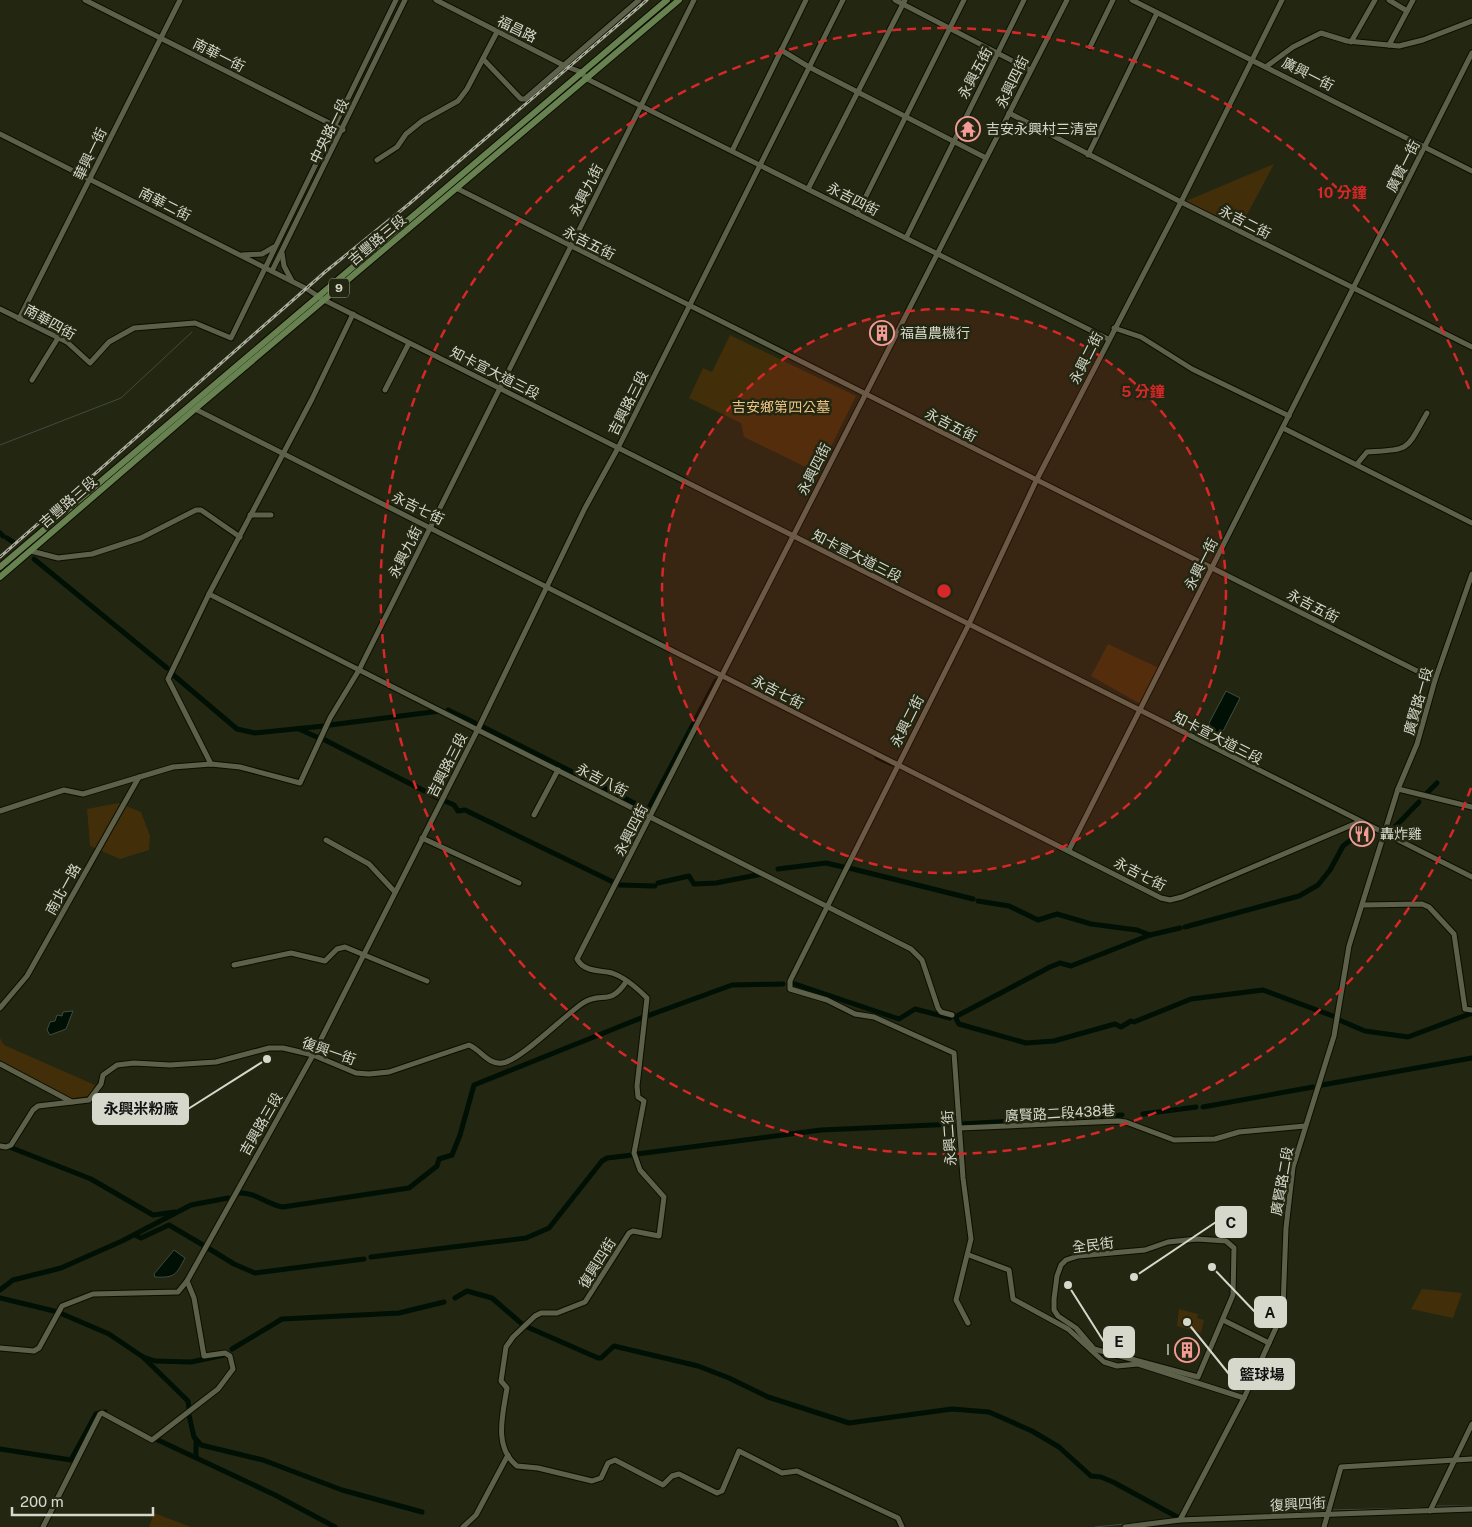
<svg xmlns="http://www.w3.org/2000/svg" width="1472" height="1527" viewBox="0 0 1472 1527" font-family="'Public Sans','Noto Sans TC',sans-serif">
<rect width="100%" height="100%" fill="#232611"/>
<g fill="#422e09">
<polygon points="1274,164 1240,228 1186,201"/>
<polygon points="730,335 856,396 818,473 744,437 741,423 689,398 703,368 712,372"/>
<polygon points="1108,644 1161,669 1142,705 1091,676"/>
<polygon points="119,803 141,812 150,836 149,850 120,859 90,846 87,809"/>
<polygon points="0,1038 4,1045 95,1085 89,1096 66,1099 0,1063"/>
<polygon points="1422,1289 1462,1293 1453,1318 1411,1309"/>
<polygon points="1179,1309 1198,1314 1197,1318 1204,1320 1201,1333 1177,1326"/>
<polygon points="154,1513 191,1527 149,1527"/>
</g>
<g fill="#001004" stroke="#404c40">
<polygon points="1226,691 1240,698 1221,735 1207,727"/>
<polygon points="73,1011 66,1029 50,1035 47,1030 50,1022 55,1021 57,1015 62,1016 63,1012"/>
<path d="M174,1250L185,1258C176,1275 175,1278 155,1277L154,1274Z"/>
</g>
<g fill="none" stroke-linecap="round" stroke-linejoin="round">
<g stroke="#404c40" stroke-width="1">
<polyline points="0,445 121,398 192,332"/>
<polyline points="1435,1506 1472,1506"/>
<polyline points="1333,1510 1420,1508"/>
<polyline points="1262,1514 1325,1511"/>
<polyline points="1095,1527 1154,1521"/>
</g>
<g stroke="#001004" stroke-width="5">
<polyline points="0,533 3,536"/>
<polyline points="7,538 13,542"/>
<polyline points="34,559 167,668"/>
<polyline points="171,673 237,729 255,733 324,726"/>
<polyline points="448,710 475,723"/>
<polyline points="330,725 440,711"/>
<polyline points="483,727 648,810 716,681"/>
<polyline points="299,729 319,738"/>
<polyline points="325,740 438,798"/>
<polyline points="877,757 892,764"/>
<polyline points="1426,794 1437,783"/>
<polyline points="445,801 454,805 458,811 465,810 615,883"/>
<polyline points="1393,829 1419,802"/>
<polyline points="849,868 973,899"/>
<polyline points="778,869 826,863 843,867"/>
<polyline points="658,883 689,876 694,884 716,883 762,874"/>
<polyline points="620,885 655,886"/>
<polyline points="978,901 1009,906 1038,920 1057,914 1091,924 1137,930 1150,935"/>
<polyline points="1185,927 1299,896 1318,885 1330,870 1343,846 1363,831"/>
<polyline points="795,984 899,1019 915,1009 950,1018"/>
<polyline points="647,1016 732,985 783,984"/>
<polyline points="957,1016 1050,967 1060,963 1071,966 1150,935 1180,928"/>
<polyline points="955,1017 959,1024 1026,1043 1054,1041 1115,1024 1121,1027 1131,1021 1134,1022 1191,999 1263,990 1333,1016"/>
<polyline points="1339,1020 1365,1031 1408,1037 1472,1013"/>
<polyline points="1322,1085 1472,1058"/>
<polyline points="1203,1107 1313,1087"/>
<polyline points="1143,1114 1196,1107"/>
<polyline points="961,1124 1122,1115"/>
<polyline points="12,1148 91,1179 153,1215 175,1212"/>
<polyline points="637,1154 821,1130 956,1124"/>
<path d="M239,1193C256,1192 267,1205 283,1207L409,1188L437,1166L439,1159L452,1155L460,1135L474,1085L646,1016"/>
<polyline points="135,1235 141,1238 169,1225 203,1245"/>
<polyline points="208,1248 234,1264 255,1273 364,1259"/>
<polyline points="371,1257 526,1238 549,1228 602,1161 607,1158 633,1155"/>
<polyline points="0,1290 13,1280 61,1268 122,1241 191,1205 228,1198"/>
<polyline points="0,1298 54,1311"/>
<polyline points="455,1298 467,1291 492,1298 522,1324"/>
<polyline points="60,1313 109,1334 143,1357 155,1361 191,1362 224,1355"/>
<polyline points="525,1326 598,1358 601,1358 614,1346 698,1366 729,1378 768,1397 849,1423 952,1409 989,1412 1032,1431 1059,1447 1091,1476 1101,1477 1113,1482 1181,1519"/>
<polyline points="232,1349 282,1319 399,1313 444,1302"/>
<polyline points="143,1357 188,1401 189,1409"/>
<polyline points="189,1415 194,1437 201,1445 263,1460 342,1490 422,1512"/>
<polyline points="158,1440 275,1495 335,1527"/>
<polyline points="196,1442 196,1457"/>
<polyline points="0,1449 71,1460 96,1414 105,1412"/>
</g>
<defs>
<g id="minor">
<polyline points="85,0 343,130"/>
<polyline points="436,0 565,66 581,72 587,79 1108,339"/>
<polyline points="895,0 1030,70"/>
<polyline points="1132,0 1472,171"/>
<polyline points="1389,0 1407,11"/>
<polyline points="1351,42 1375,0"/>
<polyline points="1389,45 1413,0"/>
<polyline points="1090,47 1113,0"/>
<polyline points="781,50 809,67 984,157"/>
<polyline points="483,59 521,99 525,99 639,0"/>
<polyline points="1267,66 1293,47 1321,33 1347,41 1399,46 1423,40 1472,21"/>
<polyline points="1009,113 1181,202 1472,347"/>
<polyline points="0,134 307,289 324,300 1472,877"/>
<polyline points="732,151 806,0"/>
<polyline points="1088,155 1157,13"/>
<polyline points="377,160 397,147 406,134 422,121 458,101 467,89 497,32"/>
<polyline points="458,189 1435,680"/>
<polyline points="808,189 905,0"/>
<polyline points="857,214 964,0"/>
<polyline points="906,238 1024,0"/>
<polyline points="282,253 284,266 292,281"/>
<polyline points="242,255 262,254 274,247"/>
<polyline points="272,271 405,0"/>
<polyline points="0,309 67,342 90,363 109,342 134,328 195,323 231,338 396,0"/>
<polyline points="19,319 180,0"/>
<polyline points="1114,328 1141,337 1192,369 1289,416"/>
<polyline points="32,380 58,338"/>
<polyline points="385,390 409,343"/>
<polyline points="195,409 1161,898 1170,900 1182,897 1359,822"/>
<polyline points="1283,428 1472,523"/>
<path d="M1357,464L1367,452C1411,449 1405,452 1427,413"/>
<polyline points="250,515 271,515"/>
<polyline points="31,551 58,558 92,554 141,538 196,510 201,510 240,537"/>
<polyline points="209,594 911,949 922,960 938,1008 941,1012 952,1015"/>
<polyline points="211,764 168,679 209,594 312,399 353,314"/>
<polyline points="1398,789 1472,807"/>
<polyline points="0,811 64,790 83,794 173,767 211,764 240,767 300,783 330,718 359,670 694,0"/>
<polyline points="534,815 558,770"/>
<polyline points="422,838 519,883"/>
<polyline points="326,840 369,864 395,892"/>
<polyline points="1069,850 1472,53"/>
<polyline points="1363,905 1422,904 1429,907 1454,934 1465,1009 1472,1010"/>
<polyline points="234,965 291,953 325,961 337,949 345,947 427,981"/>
<polyline points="0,1008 27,976 139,777"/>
<polyline points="0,1064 72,1102"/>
<polyline points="960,1128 1118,1121 1126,1122 1174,1140 1215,1139 1239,1132 1305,1126"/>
<path d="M0,1146L6,1147L11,1145L33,1110L38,1106L89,1100L101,1084L103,1075L117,1065L134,1063L170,1065L216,1062L269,1048H283L313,1055L356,1073L369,1074L389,1072L469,1045C481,1050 488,1065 502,1063C519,1062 566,1014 583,1003C602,991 609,1007 626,982"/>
<polygon points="1197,1239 1226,1241 1234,1248 1233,1295 1198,1377 1094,1349 1076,1328 1058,1316 1054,1310 1054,1299 1057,1276 1061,1265 1066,1260 1078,1256 1145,1250 1168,1242"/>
<polyline points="969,1255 1009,1270 1013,1299 1068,1329 1104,1362 1117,1366 1138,1364 1244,1398"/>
<polyline points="1223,1320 1269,1343"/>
<polyline points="968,1323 956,1300 971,1239 963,1178 954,1053 874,1017 855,1014 827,1000 790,989 790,981 969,624 1036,481 1181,202 1282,0"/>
<polyline points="0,1348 34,1351 39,1348 62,1306 93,1294 178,1292 187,1281"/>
<polyline points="1430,1511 1472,1424"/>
<polyline points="1180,1520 1244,1398 1279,1321 1283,1307 1286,1228 1293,1167 1334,1036 1349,946 1398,789 1417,744 1435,680 1472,574"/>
<polyline points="43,1527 100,1414 102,1413 152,1440 218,1389 233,1369 230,1356 225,1353 204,1356 194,1298 187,1281 313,1055 478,729 585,508 618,448 843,0"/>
<polyline points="463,1527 476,1515 508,1455"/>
<path d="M902,1527L898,1518L797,1471L782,1473L739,1451L722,1491L717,1493L679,1474L672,1476L663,1485L615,1460L608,1463L601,1478L592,1481L538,1468L517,1466C493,1447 503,1414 507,1388L501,1381L506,1347L513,1337L535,1316L541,1313H557L585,1302L629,1233L633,1231L659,1236L664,1197L640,1170L634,1153L644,1101L638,1097L637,1086L647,998C638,989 624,977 612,973C599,970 584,972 577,959L1067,0"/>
<polyline points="1125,1527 1180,1520 1472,1509"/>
<polyline points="1324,1527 1341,1467 1472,1459"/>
</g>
<g id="major">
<polyline points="0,567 667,0"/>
<polyline points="0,577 195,409 679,0"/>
</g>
</defs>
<use href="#minor" stroke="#0c0e00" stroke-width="7"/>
<use href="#major" stroke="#0c0e00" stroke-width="8"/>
<use href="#minor" stroke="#5d614a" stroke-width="5"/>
<use href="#major" stroke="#688151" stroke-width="6"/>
<defs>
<polyline id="rail" points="0,557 325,272 409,204 647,0"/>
</defs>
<use href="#rail" stroke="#acae9f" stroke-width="3"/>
<use href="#rail" stroke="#232611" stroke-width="1" stroke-dasharray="4" stroke-linecap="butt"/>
</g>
<circle cx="944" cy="591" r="282" fill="#d62828" fill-opacity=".12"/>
<g fill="none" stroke="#d62828" stroke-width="2.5" stroke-dasharray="9 6">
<circle cx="944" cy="591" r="282"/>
<path d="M1471 788A563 563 0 1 1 1471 394"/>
</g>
<defs>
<symbol id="temple-ring" viewBox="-11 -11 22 22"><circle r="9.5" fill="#232611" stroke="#f59b97" stroke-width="1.5"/><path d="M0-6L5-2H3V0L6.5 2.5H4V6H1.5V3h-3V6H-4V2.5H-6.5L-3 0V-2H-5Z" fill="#f59b97"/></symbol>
<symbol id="building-ring" viewBox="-11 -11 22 22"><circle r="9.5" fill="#232611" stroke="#f59b97" stroke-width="1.5"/><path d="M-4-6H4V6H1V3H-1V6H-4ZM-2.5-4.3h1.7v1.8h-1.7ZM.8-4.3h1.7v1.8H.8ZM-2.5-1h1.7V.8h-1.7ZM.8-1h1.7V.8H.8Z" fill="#f59b97"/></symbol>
<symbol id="restaurant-ring" viewBox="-11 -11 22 22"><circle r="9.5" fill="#232611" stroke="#f59b97" stroke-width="1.5"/><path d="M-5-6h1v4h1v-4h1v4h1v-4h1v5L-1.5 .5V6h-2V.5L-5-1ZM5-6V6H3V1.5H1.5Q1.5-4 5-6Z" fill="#f59b97"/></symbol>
</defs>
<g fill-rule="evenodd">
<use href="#temple-ring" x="954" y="115" width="28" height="28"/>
<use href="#building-ring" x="868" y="319" width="28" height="28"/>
<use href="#restaurant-ring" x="1348" y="820" width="28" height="28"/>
<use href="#building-ring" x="1173" y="1336" width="28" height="28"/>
</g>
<g text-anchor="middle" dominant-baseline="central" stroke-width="5" stroke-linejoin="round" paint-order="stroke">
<rect fill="#232611" stroke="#a0a393" stroke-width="1" x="329" y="278.5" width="20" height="19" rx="4"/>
<g font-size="12" font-weight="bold" fill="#d6d8cb">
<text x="339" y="288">9</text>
</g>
<g font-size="14" fill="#d6d8cb" stroke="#232611">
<text transform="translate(517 29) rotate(26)">福昌路</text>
<text transform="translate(219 55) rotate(27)">南華一街</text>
<text transform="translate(975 73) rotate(-62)">永興五街</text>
<text transform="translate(1308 74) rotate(27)">廣興一街</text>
<text transform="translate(1012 82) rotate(-64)">永興四街</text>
<text transform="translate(329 131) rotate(-64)">中央路一段</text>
<text transform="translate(90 154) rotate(-64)">華興一街</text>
<text transform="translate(1403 166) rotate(-63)">廣賢一街</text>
<text transform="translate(586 190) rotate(-63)">永興九街</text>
<text transform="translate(853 199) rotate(27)">永吉四街</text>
<text transform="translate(165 204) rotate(27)">南華二街</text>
<text transform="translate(1245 222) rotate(27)">永吉二街</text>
<text transform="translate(377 240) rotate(-40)">吉豐路三段</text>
<text transform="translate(589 243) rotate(27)">永吉五街</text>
<text transform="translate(50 322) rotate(29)">南華四街</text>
<text transform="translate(1086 358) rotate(-63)">永興二街</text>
<text transform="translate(495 373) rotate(27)">知卡宣大道三段</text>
<text transform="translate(628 403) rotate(-63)">吉興路三段</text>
<text transform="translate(951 425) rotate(27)">永吉五街</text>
<text transform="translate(814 469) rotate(-63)">永興四街</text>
<text transform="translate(68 502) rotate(-41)">吉豐路三段</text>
<text transform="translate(418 508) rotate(26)">永吉七街</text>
<text transform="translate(405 552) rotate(-63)">永興九街</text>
<text transform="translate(857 556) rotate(27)">知卡宣大道三段</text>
<text transform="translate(1201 564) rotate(-63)">永興一街</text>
<text transform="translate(1313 606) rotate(27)">永吉五街</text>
<text transform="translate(778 692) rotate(27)">永吉七街</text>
<text transform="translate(1418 701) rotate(-74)">廣賢路一段</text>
<text transform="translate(907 721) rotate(-63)">永興二街</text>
<text transform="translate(1218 738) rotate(27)">知卡宣大道三段</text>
<text transform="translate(447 765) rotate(-63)">吉興路三段</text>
<text transform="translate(602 780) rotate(27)">永吉八街</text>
<text transform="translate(631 830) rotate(-63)">永興四街</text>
<text transform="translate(1140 874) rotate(27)">永吉七街</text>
<text transform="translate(63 889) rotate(-61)">南北一路</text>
<text transform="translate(329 1051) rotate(19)">復興一街</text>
<text transform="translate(1060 1113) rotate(-3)">廣賢路二段438巷</text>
<text transform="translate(261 1124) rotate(-60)">吉興路三段</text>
<text transform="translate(949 1138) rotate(-94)">永興二街</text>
<text transform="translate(1282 1181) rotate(-80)">廣賢路二段</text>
<text transform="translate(1093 1245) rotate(-7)">全民街</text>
<text transform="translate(597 1263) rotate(-58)">復興四街</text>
<text transform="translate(1298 1504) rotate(-3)">復興四街</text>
</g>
<g font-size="14" fill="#d6d8cb" stroke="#232611" text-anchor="start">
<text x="986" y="129">吉安永興村三清宮</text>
<text x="900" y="333">福菖農機行</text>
<text x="1380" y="834">轟炸雞</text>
<text x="1170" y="1350" text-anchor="end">I</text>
</g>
<g font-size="14" fill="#eec584" stroke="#232611">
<text x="781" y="407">吉安鄉第四公墓</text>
</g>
</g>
<circle cx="944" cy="591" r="8" fill="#d62828" stroke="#232611" stroke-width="2.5"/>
<g font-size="15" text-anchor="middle" font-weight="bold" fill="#d62828" stroke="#232611" stroke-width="5" stroke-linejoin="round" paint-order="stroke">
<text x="1342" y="198">10 分鐘</text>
<text x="1143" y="397">5 分鐘</text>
</g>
<path fill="none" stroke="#d6d8cb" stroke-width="2" d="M267 1059L188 1109M1134 1277L1216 1222M1212 1267L1255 1312M1068 1285L1104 1342M1187 1322L1229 1374"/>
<g fill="#d6d8cb" stroke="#232611" stroke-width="2">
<circle cx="267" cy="1059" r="5"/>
<circle cx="1134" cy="1277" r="5"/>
<circle cx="1212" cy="1267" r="5"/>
<circle cx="1068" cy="1285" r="5"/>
<circle cx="1187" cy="1322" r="5"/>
</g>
<g fill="#d6d8cb" stroke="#d6d8cb" stroke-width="2">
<rect x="93" y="1094" width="95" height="30" rx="5"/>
<rect x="1216" y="1207" width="30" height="30" rx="5"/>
<rect x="1255" y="1297" width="31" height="30" rx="5"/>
<rect x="1104" y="1327" width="30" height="30" rx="5"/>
<rect x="1229" y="1359" width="65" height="30" rx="5"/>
</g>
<g font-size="15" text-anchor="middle" font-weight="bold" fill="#111">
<text x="141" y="1114">永興米粉廠</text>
<text x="1231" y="1228">C</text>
<text x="1270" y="1318">A</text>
<text x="1119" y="1347">E</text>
<text x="1262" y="1380">籃球場</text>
</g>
<path d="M12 1507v8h141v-8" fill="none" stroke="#d6d8cb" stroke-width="2.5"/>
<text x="20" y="1507" font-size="15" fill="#d6d8cb" stroke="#232611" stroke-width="4" paint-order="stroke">200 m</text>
</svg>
